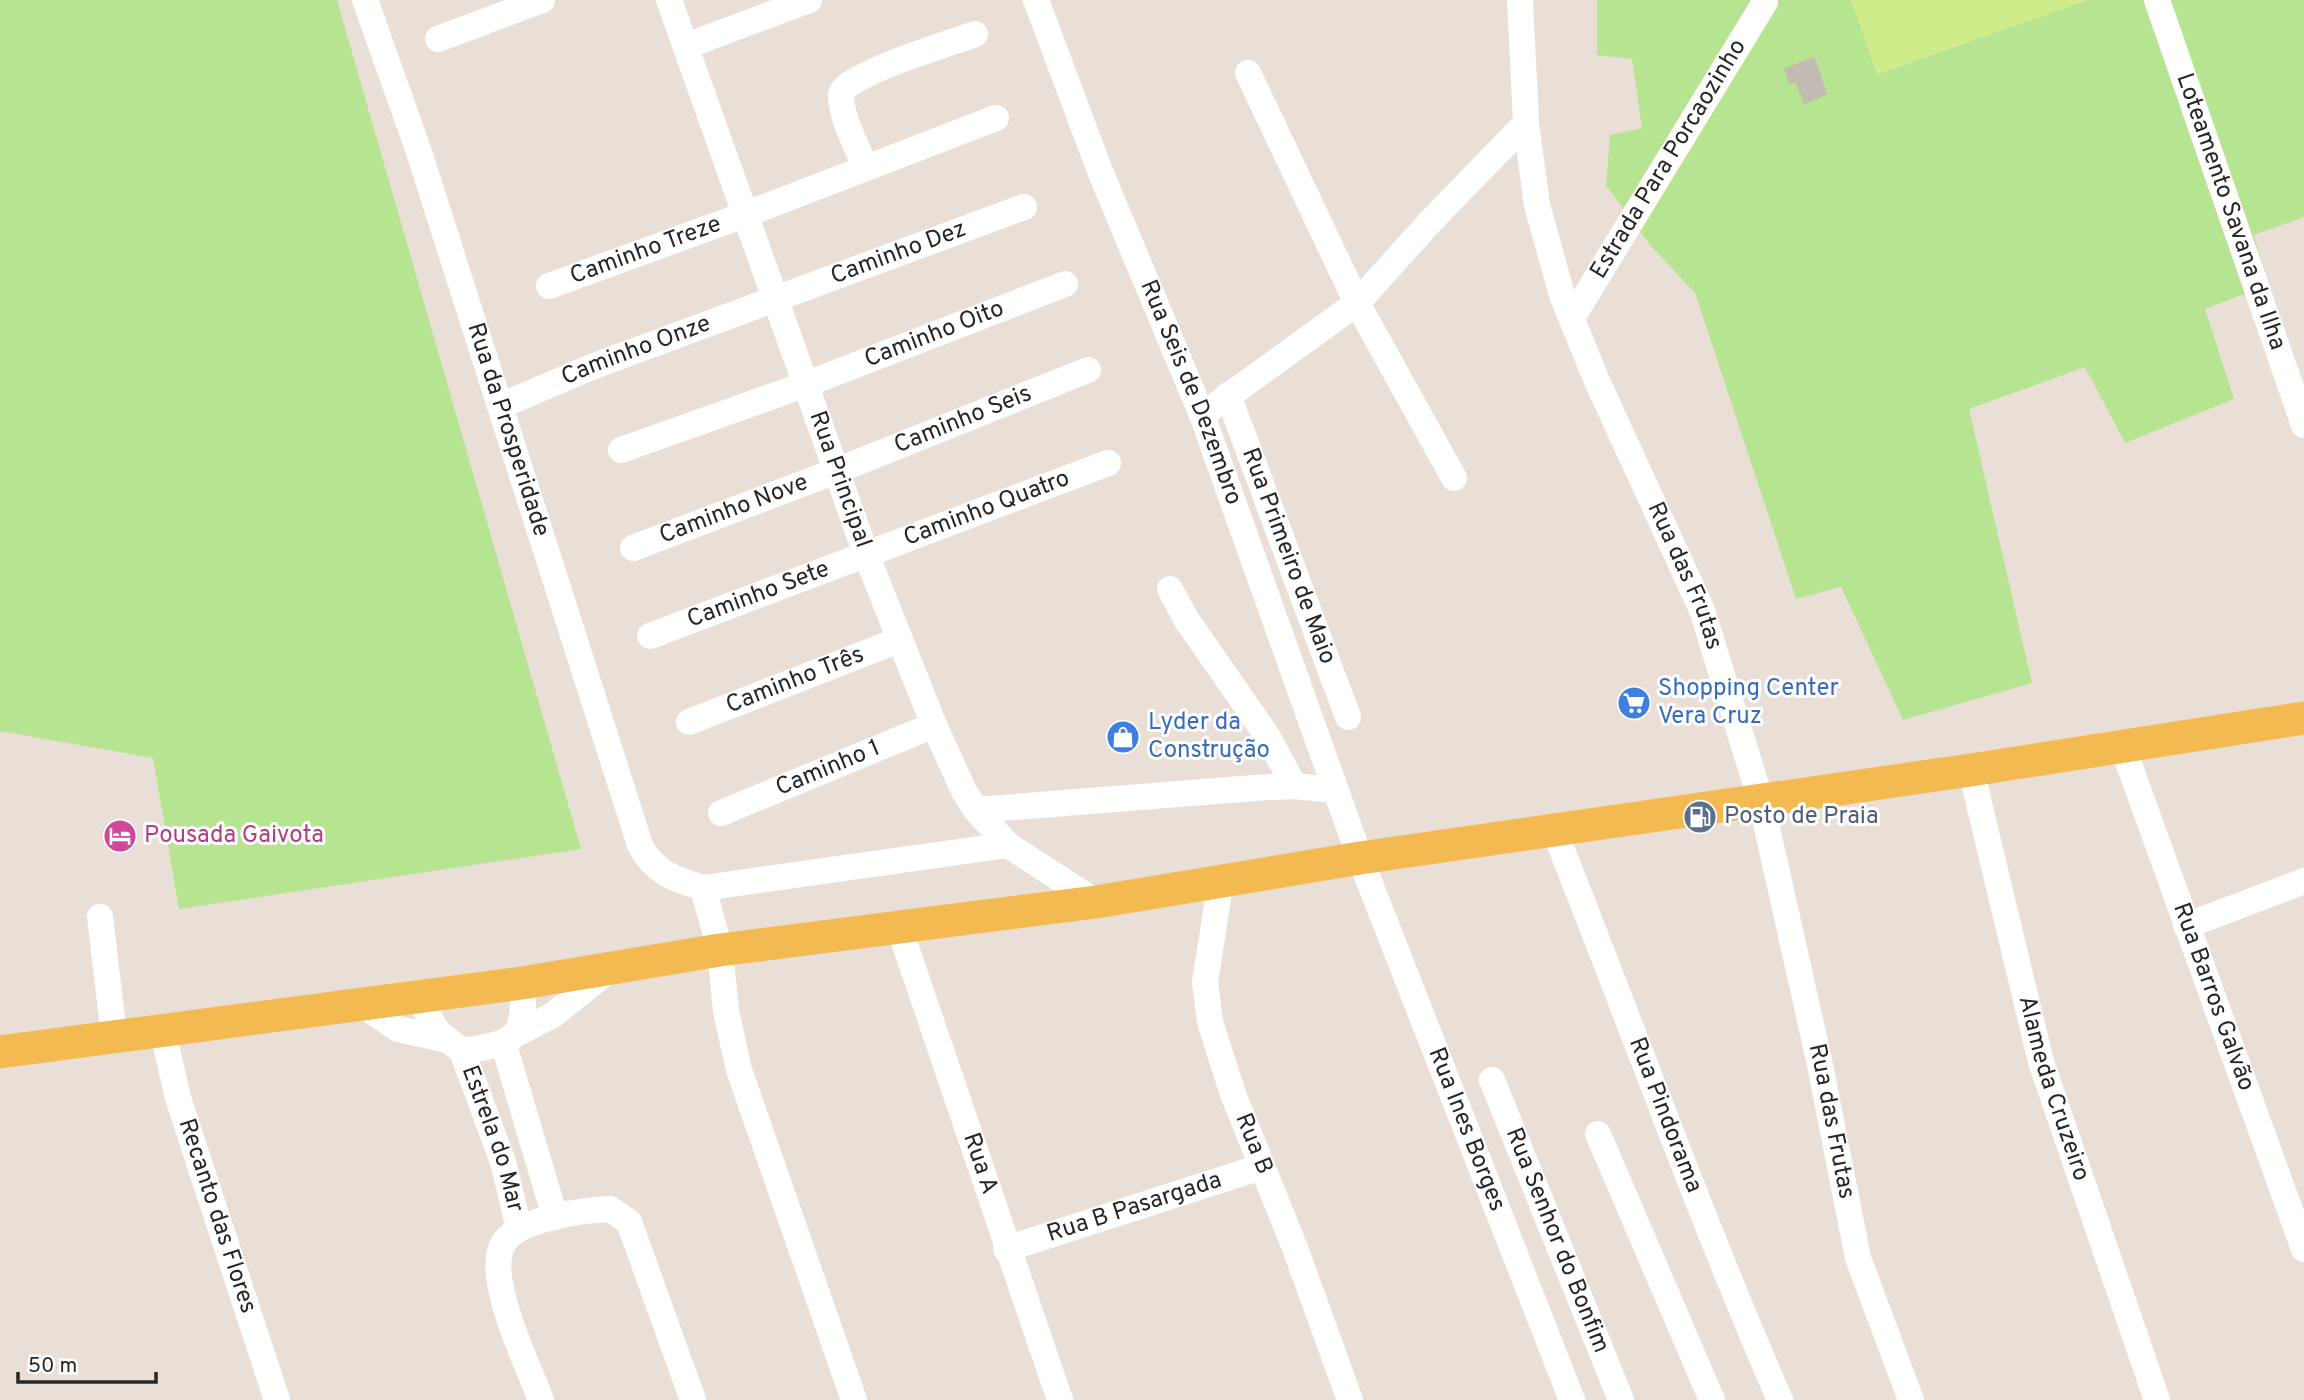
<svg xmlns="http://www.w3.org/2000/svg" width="2304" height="1400" viewBox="0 0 2304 1400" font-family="Overpass,sans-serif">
<rect width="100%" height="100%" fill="#eadfd7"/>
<g fill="#b7e491">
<polygon points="0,0 337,0 581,849 179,909 153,758 0,731"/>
<polygon points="1597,0 1851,0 1878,74 2087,0 2304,0 2304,217 2254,235 2268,285 2205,309 2234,399 2125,443 2085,367 1969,409 2032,683 1903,720 1841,587 1796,599 1695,293 1650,245 1606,185 1610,135 1642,128 1632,59 1597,55"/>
</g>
<polygon fill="#cfec8b" points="1851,0 2087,0 1877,74"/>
<polygon fill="#c2bbb3" stroke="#c5bbb1" stroke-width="2" points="1814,58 1826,94 1805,103 1796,81 1790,83 1785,69"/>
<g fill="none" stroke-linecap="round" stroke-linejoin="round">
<g stroke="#fff" stroke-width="26">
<path id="s1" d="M365,0L418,149L640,845C654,873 675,879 703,888L1008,845"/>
<path id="s2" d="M669,0L866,554L934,725L964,791L976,810L1008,845L1096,902"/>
<path id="s3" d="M1036,0L1100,171L1202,415L1360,858L1572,1400"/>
<path id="s4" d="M1520,0L1526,123L1537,205L1562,295L1597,381L1702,610L1761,801L1819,1060L1858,1258L1911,1400"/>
<path id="s5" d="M2157,0L2304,425"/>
<polyline points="438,39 542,0"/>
<polyline points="686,46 809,0"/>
<polyline points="1248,73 1357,303 1454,478"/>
<path d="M865,167C857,146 841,118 841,95C840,76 954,42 975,34"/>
<path id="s6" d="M549,286L744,215L996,118"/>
<path id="s7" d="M1572,318L1765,2"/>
<path id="s8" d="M1228,395L1348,717"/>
<path id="s9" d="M500,406L594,366L1024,207"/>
<polyline points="1202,415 1357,303 1430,222 1526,123"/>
<path id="s10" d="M621,450L804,385L1065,284"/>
<path id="s11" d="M633,548L836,471L1088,370"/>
<polyline points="1170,589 1186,619 1268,737 1294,786"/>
<path id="s12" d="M650,636L1108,463"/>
<path id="s13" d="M689,722L899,640"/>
<path id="s14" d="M2122,745L2304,1249"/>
<path id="s15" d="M1971,770L2041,1062L2157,1400"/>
<polyline points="976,810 1254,788 1294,786 1335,790"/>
<path id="s16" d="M721,813L934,725"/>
<path id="s17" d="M1554,830C1630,1020 1698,1212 1780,1400"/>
<path id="s18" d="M1221,880L1205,982L1210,1022L1233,1094L1295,1248L1350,1400"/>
<polyline points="703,888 720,950 726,1011 739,1070 854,1400"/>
<polyline points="100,917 114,1035"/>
<polyline points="2186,926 2304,881"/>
<path id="s19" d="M899,927L1060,1400"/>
<path d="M418,996L437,1031L462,1051C514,1043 527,1041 522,983"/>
<polyline points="361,1004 398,1029 448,1040"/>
<path id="s20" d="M163,1032L178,1098L277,1400"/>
<polyline points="514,1035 553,1015 609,970"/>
<polyline points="504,1045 555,1217"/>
<path id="s21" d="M462,1051L503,1162L519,1228"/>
<path id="s22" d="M1492,1080L1621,1400"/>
<polyline points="1598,1134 1712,1400"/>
<path id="s23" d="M1006,1249L1261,1167"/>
<path d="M541,1400C528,1365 486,1281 502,1246C514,1219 583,1210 610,1209L629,1222L693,1400"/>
</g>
<polyline stroke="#f4ba52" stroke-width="33" points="0,1052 522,983 720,950 1096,902 1360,858 1971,770 2304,718"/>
</g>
<defs>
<symbol id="supermarket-disc" viewBox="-11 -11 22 22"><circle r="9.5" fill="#3f7fe0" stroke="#fff"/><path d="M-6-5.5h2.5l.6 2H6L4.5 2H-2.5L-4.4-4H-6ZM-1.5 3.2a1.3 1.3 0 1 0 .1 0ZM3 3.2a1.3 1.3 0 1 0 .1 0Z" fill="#fff"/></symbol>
<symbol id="shop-disc" viewBox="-11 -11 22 22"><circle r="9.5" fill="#3f7fe0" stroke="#fff"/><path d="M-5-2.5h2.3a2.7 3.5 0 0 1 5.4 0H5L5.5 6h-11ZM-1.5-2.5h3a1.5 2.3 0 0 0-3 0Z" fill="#fff"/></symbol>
<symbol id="fuel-disc" viewBox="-11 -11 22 22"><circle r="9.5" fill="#5c6f8a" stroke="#fff"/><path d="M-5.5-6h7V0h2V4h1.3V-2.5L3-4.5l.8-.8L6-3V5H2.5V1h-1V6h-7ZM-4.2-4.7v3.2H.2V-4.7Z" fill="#fff"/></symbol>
<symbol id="hotel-disc" viewBox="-11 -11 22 22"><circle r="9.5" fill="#d1479c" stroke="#fff"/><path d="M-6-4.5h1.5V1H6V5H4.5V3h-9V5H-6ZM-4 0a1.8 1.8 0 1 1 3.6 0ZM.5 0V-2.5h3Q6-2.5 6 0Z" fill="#fff"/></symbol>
</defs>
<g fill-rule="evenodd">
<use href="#supermarket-disc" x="1615" y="684" width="38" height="38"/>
<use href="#shop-disc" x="1104" y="718" width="38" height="38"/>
<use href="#fuel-disc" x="1681" y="798" width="38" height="38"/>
<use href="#hotel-disc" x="101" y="817" width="38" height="38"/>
</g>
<g text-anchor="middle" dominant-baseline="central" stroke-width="6" stroke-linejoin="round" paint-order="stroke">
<g font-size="24" fill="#272727" stroke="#fff">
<text stroke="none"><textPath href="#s7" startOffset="186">Estrada Para Porcaozinho</textPath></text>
<text stroke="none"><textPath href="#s5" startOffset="224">Loteamento Savana da Ilha</textPath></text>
<text stroke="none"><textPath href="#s6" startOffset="103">Caminho Treze</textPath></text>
<text stroke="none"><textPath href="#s9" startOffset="427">Caminho Dez</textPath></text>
<text stroke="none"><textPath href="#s10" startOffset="334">Caminho Oito</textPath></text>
<text stroke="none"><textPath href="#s9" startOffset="147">Caminho Onze</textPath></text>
<text stroke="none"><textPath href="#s3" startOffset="422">Rua Seis de Dezembro</textPath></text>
<text stroke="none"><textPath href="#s11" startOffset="354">Caminho Seis</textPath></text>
<text stroke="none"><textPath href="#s1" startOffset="453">Rua da Prosperidade</textPath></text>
<text stroke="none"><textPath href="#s2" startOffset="509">Rua Principal</textPath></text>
<text stroke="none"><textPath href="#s12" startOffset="360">Caminho Quatro</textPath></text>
<text stroke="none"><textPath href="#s11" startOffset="108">Caminho Nove</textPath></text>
<text stroke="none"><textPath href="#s8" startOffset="172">Rua Primeiro de Maio</textPath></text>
<text stroke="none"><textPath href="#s4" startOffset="606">Rua das Frutas</textPath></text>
<text stroke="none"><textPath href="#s12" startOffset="116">Caminho Sete</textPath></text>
<text stroke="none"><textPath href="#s13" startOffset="114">Caminho Três</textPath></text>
<text stroke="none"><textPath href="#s16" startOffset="116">Caminho 1</textPath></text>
<text stroke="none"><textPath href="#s14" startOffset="268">Rua Barros Galvão</textPath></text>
<text stroke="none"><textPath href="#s15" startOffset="329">Alameda Cruzeiro</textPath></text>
<text stroke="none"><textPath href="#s17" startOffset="306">Rua Pindorama</textPath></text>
<text stroke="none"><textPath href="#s4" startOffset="1172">Rua das Frutas</textPath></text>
<text stroke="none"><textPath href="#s3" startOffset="1209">Rua Ines Borges</textPath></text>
<text stroke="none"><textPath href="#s21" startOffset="93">Estrela do Mar</textPath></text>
<text stroke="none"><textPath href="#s18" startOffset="273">Rua B</textPath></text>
<text stroke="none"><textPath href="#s19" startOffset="250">Rua A</textPath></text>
<text stroke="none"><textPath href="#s23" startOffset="135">Rua B Pasargada</textPath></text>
<text stroke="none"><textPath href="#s20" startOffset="192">Recanto das Flores</textPath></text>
<text stroke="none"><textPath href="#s22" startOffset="173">Rua Senhor do Bonfim</textPath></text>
</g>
<g font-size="24" fill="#366cbe" stroke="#fff" text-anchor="start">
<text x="1658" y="689">Shopping Center<tspan x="1658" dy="28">Vera Cruz</tspan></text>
<text x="1148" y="723">Lyder da<tspan x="1148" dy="28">Construção</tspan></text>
</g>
<g font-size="24" fill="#4e5e75" stroke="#fff" text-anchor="start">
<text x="1724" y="817">Posto de Praia</text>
</g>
<g font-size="24" fill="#b23c85" stroke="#fff" text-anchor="start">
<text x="144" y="836">Pousada Gaivota</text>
</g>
</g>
<path d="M18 1372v10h138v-10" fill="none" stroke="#272727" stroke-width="3.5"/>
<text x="28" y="1372" font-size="21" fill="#272727" stroke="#ffffff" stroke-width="5" paint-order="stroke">50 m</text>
</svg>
